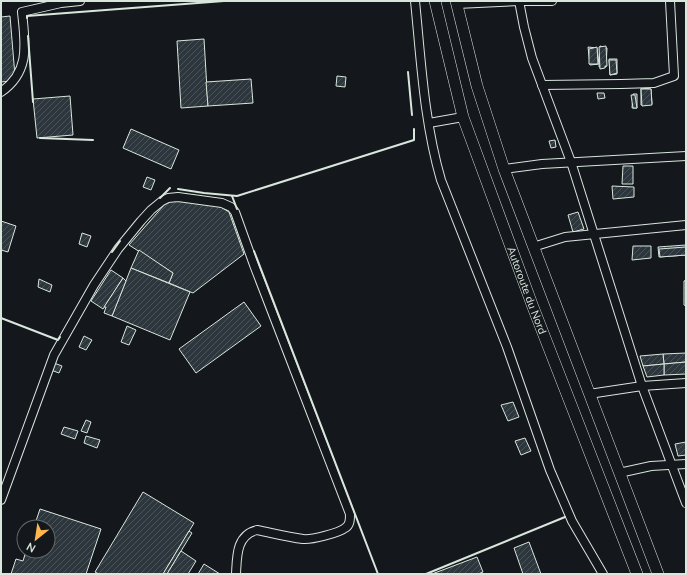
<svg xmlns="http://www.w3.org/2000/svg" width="687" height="575" viewBox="0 0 687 575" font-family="'Nunito Sans',sans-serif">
<defs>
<pattern id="building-hatch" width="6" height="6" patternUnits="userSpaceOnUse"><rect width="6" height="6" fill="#2c363c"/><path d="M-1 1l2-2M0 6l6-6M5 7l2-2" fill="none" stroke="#4a5358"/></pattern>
</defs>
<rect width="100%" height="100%" fill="#14181c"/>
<g fill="url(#building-hatch)" stroke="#d8e6dc">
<polygon points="10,16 15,76 10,81 1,82 1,17"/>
<polygon points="204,39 208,106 181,108 177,41"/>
<polygon points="600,46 607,48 606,67 599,67"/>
<polygon points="606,46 607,66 605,66 605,68 600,69 599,47"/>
<polygon points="588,47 597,48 599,64 590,65"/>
<polygon points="597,47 598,64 589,64 589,49"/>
<polygon points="609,59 617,59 617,74 610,75"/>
<polygon points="609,60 616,60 617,73 610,75"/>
<polygon points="337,76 346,77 345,87 336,86"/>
<polygon points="251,79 253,103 208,106 206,82"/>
<polygon points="641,88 651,89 652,104 641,105"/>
<polygon points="641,89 651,89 652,105 642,106"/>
<polygon points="597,93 604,93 605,98 598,99"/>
<polygon points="633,94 637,94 637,108 632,108"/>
<polygon points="631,95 635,95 637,108 633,108"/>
<polygon points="70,96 73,135 37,138 33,99"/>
<polygon points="131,129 179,150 171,169 123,148"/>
<polygon points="555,140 556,147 551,148 549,141"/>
<polygon points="623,166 633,166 633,184 622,184"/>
<polygon points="147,177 155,180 151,190 143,187"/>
<polygon points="612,186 634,187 634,197 613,199"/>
<polygon points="169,200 214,203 229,212 244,254 193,293 169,283 173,273 129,245 164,205"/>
<polygon points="578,212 584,229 573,232 568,215"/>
<polygon points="1,221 16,226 8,252 1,250"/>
<polygon points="82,233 91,236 87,247 79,244"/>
<polygon points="686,245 686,255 659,257 658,247"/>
<polygon points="633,246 651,246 651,258 632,260"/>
<polygon points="686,247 686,255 660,257 659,249"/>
<polygon points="139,250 173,273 169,283 131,268"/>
<polygon points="131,268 190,292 170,340 112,316"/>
<polygon points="111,270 123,278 103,309 91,301"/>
<polygon points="123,278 126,281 112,316 104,313 106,307 104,307"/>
<polygon points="39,279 52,285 50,292 38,287"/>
<polygon points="686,280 686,306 684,305 684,281"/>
<polygon points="244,302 261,326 196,373 179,349"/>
<polygon points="127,326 136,330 129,345 121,342"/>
<polygon points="84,336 92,340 86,350 79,347"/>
<polygon points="686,353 686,362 664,364 663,354"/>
<polygon points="663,354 664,364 643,366 640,356"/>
<polygon points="686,362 686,374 664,375 664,364"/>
<polygon points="54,363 62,366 59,373 51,370"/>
<polygon points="664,364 664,375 647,377 643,366"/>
<polygon points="513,402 519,417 508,421 501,405"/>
<polygon points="86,420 91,422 87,433 81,431"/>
<polygon points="64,427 78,431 75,439 61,434"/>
<polygon points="86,436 100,440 97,448 84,443"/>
<polygon points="525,438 531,451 521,455 515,441"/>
<polygon points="686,442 686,455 678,456 675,444"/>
<polygon points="143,492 194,523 163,574 99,574 95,572"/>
<polygon points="40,509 101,529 86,574 11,574 16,559 23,561 26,551 48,551 48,527 34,527"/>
<polygon points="189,531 192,533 167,574 163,574"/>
<polygon points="529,542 541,574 523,574 514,548"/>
<polygon points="181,551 196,561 188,574 167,574"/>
<polygon points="477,557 483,572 478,574 432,574"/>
<polygon points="204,564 220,574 198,574"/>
</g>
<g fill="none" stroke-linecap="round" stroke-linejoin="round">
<defs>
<g id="minor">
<path d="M415,1C421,60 424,122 441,180L507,347L550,470L572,521L603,574"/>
<polyline points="519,1 524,27 532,58 571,162 642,386 686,503"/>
<polyline points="457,4 519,1 552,1"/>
<polyline points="542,85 621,84 654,83 674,76 670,1"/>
<path d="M1,92C31,71 25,43 22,12L61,3L80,1"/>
<polyline points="429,123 463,117"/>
<polyline points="504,169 542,164 686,156"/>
<polyline points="533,247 565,237 686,225"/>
<polyline points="589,394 642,386 686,383"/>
<polyline points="619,473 651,466 686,464"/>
<path d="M1,500L54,355L94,285L118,249L141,221L151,210L162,201L168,198L178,197L222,203L231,207L235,212L254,265L350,514C350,520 350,525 345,528C339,533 311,540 303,539C287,537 272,533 257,530C236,535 237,557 236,574"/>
</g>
<g id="highway">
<path id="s1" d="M435,1L463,117L533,307L637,574"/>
<polyline points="456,1 477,86 504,169 658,574"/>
</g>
</defs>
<use href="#minor" stroke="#d8e6dc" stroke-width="10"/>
<use href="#highway" stroke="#d8e6dc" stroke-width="12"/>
<use href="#minor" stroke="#14181c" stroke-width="8"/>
<use href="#highway" stroke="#14181c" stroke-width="11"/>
<g stroke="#d8e6dc" stroke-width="2">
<polyline points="27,18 27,16 224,1"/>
<polyline points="28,36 33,102"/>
<polyline points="408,72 412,115"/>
<polyline points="40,138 93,140"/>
<polyline points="178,189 204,193 237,196 414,140 414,129"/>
<polyline points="232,196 237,209"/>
<polyline points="160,198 170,188"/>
<polyline points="254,251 378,574"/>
<polyline points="112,252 120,241"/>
<polyline points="1,318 58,340 60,337"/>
<polyline points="426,574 565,517"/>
</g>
</g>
<g text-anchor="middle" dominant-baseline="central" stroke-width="3" stroke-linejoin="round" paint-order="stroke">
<g font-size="11" fill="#d8e6dc" stroke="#14181c">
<text stroke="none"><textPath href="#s1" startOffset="304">Autoroute du Nord</textPath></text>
</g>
</g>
<rect width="687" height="575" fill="none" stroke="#d8e6dc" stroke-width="4"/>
<g transform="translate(36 539) rotate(210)"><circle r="19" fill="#14181c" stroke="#626a69"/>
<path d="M0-3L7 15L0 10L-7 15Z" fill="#ffb74d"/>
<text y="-6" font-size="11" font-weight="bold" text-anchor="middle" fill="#d8e6dc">N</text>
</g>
</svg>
